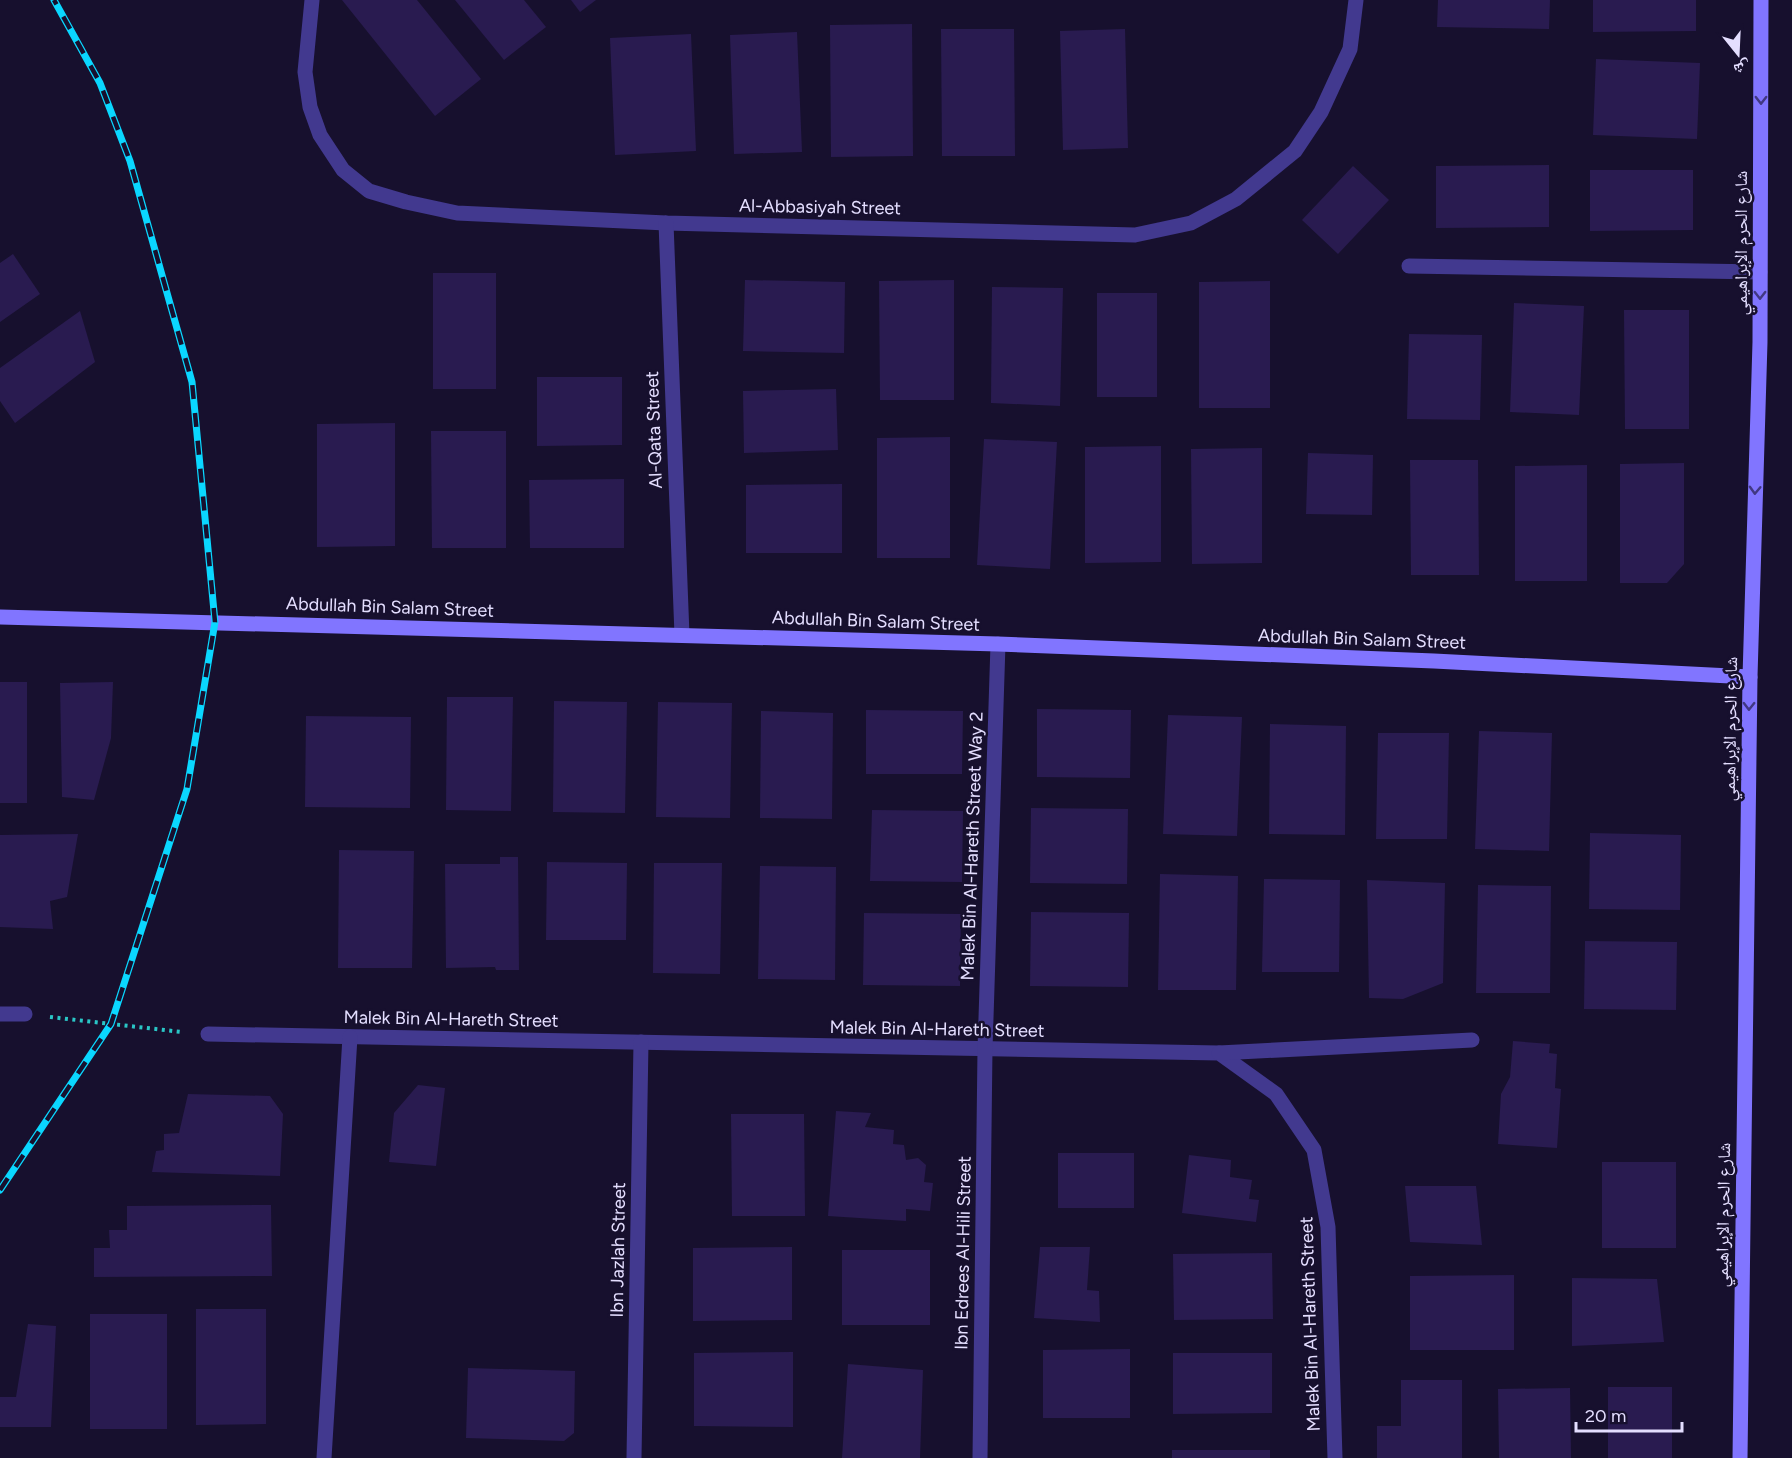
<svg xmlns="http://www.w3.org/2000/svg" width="1792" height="1458" viewBox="0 0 1792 1458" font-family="Figtree,'Noto Naskh Arabic',sans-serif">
<rect width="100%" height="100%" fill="#17102e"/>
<g fill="#291b50">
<polygon points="342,0 417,0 481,79 435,116"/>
<polygon points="455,0 524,0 546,27 504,60"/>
<polygon points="571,0 596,0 580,12"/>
<polygon points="1438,0 1550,0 1549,29 1437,27"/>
<polygon points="1593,0 1696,0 1696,31 1593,32"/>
<polygon points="912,24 913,156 831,157 830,25"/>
<polygon points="941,29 1014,29 1015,156 942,156"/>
<polygon points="1125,29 1128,148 1063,150 1060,31"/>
<polygon points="797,32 802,152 734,154 730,35"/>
<polygon points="691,34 696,151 615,155 610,38"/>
<polygon points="1596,59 1700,63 1697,139 1593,135"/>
<polygon points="1549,165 1549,227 1436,228 1436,166"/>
<polygon points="1353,166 1389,200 1338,254 1302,220"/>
<polygon points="1590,170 1693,170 1693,230 1590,231"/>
<polygon points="13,254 40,294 0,322 0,263"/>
<rect x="433" y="273" width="63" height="116"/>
<polygon points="745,280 845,282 844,353 743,351"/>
<polygon points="954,280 954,400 880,400 879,281"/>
<polygon points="1270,281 1270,408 1199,408 1199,282"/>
<polygon points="992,287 1063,288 1060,406 991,403"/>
<rect x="1097" y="293" width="60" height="104"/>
<polygon points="1514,303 1584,306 1579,415 1510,412"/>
<polygon points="1624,310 1689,310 1689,429 1625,429"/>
<polygon points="80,311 95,362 15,423 0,401 0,368"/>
<polygon points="1409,334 1482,335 1480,420 1407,419"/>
<polygon points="537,377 622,377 622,445 537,446"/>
<polygon points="836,389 838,450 744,453 743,391"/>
<polygon points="395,423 395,546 317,547 317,424"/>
<polygon points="431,431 506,431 506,548 432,548"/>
<polygon points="950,437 950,558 877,558 877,438"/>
<polygon points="984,439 1057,442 1050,569 977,565"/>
<polygon points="1161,446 1161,562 1085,563 1085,447"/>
<polygon points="1262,448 1262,563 1192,564 1191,449"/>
<polygon points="1308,453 1373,455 1372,515 1306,514"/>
<polygon points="1410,460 1478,460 1479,575 1411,575"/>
<polygon points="1684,463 1684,564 1667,583 1620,583 1620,464"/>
<polygon points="1587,465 1587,581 1515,581 1515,466"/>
<polygon points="624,479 624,548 530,548 529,480"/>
<polygon points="842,484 842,553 746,553 746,485"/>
<rect x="0" y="682" width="27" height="121"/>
<polygon points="113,682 111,738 94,800 62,797 60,683"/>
<polygon points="447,697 513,697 511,811 446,810"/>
<polygon points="554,701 627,702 625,813 553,812"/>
<polygon points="658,702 732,703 730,818 656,817"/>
<polygon points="1037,709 1131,710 1130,778 1037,777"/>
<polygon points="866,710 963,711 962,774 866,774"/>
<polygon points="761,711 833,713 832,819 760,818"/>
<polygon points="1168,715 1242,717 1237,836 1163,834"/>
<polygon points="306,716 411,717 410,808 305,807"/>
<polygon points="1270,724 1346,726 1345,835 1269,834"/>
<polygon points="1479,731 1552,733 1549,851 1475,849"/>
<polygon points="1378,733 1449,733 1447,839 1376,839"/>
<polygon points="1031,808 1128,809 1127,884 1030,883"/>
<polygon points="872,810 963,811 962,882 870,881"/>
<polygon points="1590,833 1681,835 1680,910 1589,909"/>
<polygon points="78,834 67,897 50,901 53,929 0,927 0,835"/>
<polygon points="339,850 414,851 412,968 338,968"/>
<polygon points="500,857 518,857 519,970 496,970 495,967 446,968 445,864 500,864"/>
<polygon points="547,862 627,863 626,940 546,940"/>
<polygon points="654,863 722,863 720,974 653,973"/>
<polygon points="760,866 836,867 835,980 758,979"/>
<polygon points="1160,874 1238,876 1236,990 1158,990"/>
<polygon points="1264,879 1340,880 1339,972 1262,972"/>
<polygon points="1367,880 1445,883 1443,983 1403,999 1369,998"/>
<polygon points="1478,885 1551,886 1550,993 1476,993"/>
<polygon points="1031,912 1129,913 1128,987 1030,986"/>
<polygon points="864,913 961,914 960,986 863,985"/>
<polygon points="1585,941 1677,942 1676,1010 1584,1009"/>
<polygon points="1513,1041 1550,1044 1549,1053 1557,1054 1555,1088 1561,1089 1557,1148 1498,1144 1501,1094 1510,1077"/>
<polygon points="418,1085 445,1088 436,1166 389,1162 394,1113"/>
<polygon points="188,1094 270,1096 283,1114 280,1176 152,1172 156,1151 164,1150 164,1134 179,1133"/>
<polygon points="836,1111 871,1113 865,1127 894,1130 893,1144 904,1145 906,1160 918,1158 926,1165 924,1182 933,1183 930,1211 906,1209 906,1221 828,1216"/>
<polygon points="731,1114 804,1114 805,1216 732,1216"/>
<rect x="1058" y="1153" width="76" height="55"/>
<polygon points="1189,1155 1231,1160 1230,1177 1252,1180 1249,1199 1259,1200 1256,1222 1182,1213"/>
<rect x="1602" y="1162" width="74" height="86"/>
<polygon points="1405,1186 1476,1186 1482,1245 1410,1242"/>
<polygon points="271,1205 272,1276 94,1277 94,1248 110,1248 109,1230 127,1230 127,1206"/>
<polygon points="792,1247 792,1320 693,1321 693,1248"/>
<polygon points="1040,1247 1090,1247 1087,1290 1099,1291 1100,1322 1034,1318"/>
<rect x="842" y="1250" width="88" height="75"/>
<polygon points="1272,1253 1273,1319 1174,1320 1173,1254"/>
<polygon points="1514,1275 1514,1350 1410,1350 1410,1276"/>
<polygon points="1572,1278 1657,1279 1664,1342 1572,1346"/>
<polygon points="196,1309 266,1309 266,1424 196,1425"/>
<rect x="90" y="1314" width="77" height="115"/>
<polygon points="28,1324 56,1326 51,1427 0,1427 0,1397 16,1397"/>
<polygon points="1130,1349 1130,1418 1043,1418 1043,1350"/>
<polygon points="793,1352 793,1427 694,1426 694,1353"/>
<polygon points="1173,1353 1272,1353 1272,1413 1173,1414"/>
<polygon points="848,1364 923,1370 920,1458 842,1458"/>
<polygon points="468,1368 575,1371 574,1433 564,1441 466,1438"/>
<polygon points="1401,1380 1462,1380 1462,1458 1377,1458 1377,1426 1401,1426"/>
<rect x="1608" y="1387" width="64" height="71"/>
<polygon points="1570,1388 1571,1458 1499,1458 1498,1389"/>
<rect x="1172" y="1450" width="98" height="8"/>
</g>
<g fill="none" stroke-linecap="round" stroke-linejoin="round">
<polyline stroke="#2ac6c6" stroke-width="4" stroke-dasharray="3 4.5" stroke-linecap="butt" points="50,1017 182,1032"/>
<g stroke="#42398f" stroke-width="15">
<polyline points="312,0 305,72 310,107 320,135 343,170 369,191 406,202 457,213 666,223 1135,235 1191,223 1236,199 1295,151 1321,112 1350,49 1356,0"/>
<polyline points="666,223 682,635"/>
<polyline points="1409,266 1760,272"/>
<polyline points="0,1014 25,1014"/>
<polyline points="208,1034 1219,1053 1276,1094 1314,1150 1328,1227 1335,1458"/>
<polyline points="1219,1053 1472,1040"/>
<polyline points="324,1458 350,1037"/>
<polyline points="634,1458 641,1042"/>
<polyline points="980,1458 985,1049 998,644"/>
</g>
<g stroke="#8175ff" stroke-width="15">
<polyline points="0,617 998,644 1434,661 1750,677"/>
<polyline points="1740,1458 1750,677 1760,342 1761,0"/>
</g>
<defs>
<polyline id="rail" points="0,1190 111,1024 187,789 215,622 192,382 130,161 100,83 54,0"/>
</defs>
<use href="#rail" stroke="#0ad7ff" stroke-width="7"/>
<use href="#rail" stroke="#17102e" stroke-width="4.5" stroke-dasharray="14" stroke-linecap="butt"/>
</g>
<defs><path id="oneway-chevron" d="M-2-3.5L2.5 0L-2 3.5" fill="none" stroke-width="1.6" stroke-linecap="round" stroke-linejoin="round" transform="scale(1.5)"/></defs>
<g stroke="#413882">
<use href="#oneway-chevron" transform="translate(1761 100) rotate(90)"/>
<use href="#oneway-chevron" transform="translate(1760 295) rotate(90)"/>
<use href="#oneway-chevron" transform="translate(1755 490) rotate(92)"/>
<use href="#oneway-chevron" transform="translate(1749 706) rotate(91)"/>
</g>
<g text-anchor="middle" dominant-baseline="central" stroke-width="5" stroke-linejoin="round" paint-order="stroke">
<g font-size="18" fill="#e4deff" stroke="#17102e">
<text transform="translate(820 207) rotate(1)">Al-Abbasiyah Street</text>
<text transform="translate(1741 243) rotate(-90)">شارع الحرم الإبراهيمي</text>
<text transform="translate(654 430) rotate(-92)">Al-Qata Street</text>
<text transform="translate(390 607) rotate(2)">Abdullah Bin Salam Street</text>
<text transform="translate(876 621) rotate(2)">Abdullah Bin Salam Street</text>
<text transform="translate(1362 639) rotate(2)">Abdullah Bin Salam Street</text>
<text transform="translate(1730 729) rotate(-89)">شارع الحرم الإبراهيمي</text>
<text transform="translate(972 846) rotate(-88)">Malek Bin Al-Hareth Street Way 2</text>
<text transform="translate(451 1019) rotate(1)">Malek Bin Al-Hareth Street</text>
<text transform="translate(937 1029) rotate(1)">Malek Bin Al-Hareth Street</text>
<text transform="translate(1723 1215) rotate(-89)">شارع الحرم الإبراهيمي</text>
<text transform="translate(618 1250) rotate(-89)">Ibn Jazlah Street</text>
<text transform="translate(963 1253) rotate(-89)">Ibn Edrees Al-Hili Street</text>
<text transform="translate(1310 1324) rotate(-92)">Malek Bin Al-Hareth Street</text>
</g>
</g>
<g transform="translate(1738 54) rotate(162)" stroke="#17102e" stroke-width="4.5" paint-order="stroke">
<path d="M0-4.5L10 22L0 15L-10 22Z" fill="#e4deff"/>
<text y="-9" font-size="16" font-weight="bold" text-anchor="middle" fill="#e4deff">ش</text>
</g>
<path d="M1576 1422v9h106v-9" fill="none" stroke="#e4deff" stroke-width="3"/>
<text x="1585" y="1422" font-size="18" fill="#e4deff" stroke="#17102e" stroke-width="4.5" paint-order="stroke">20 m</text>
</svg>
